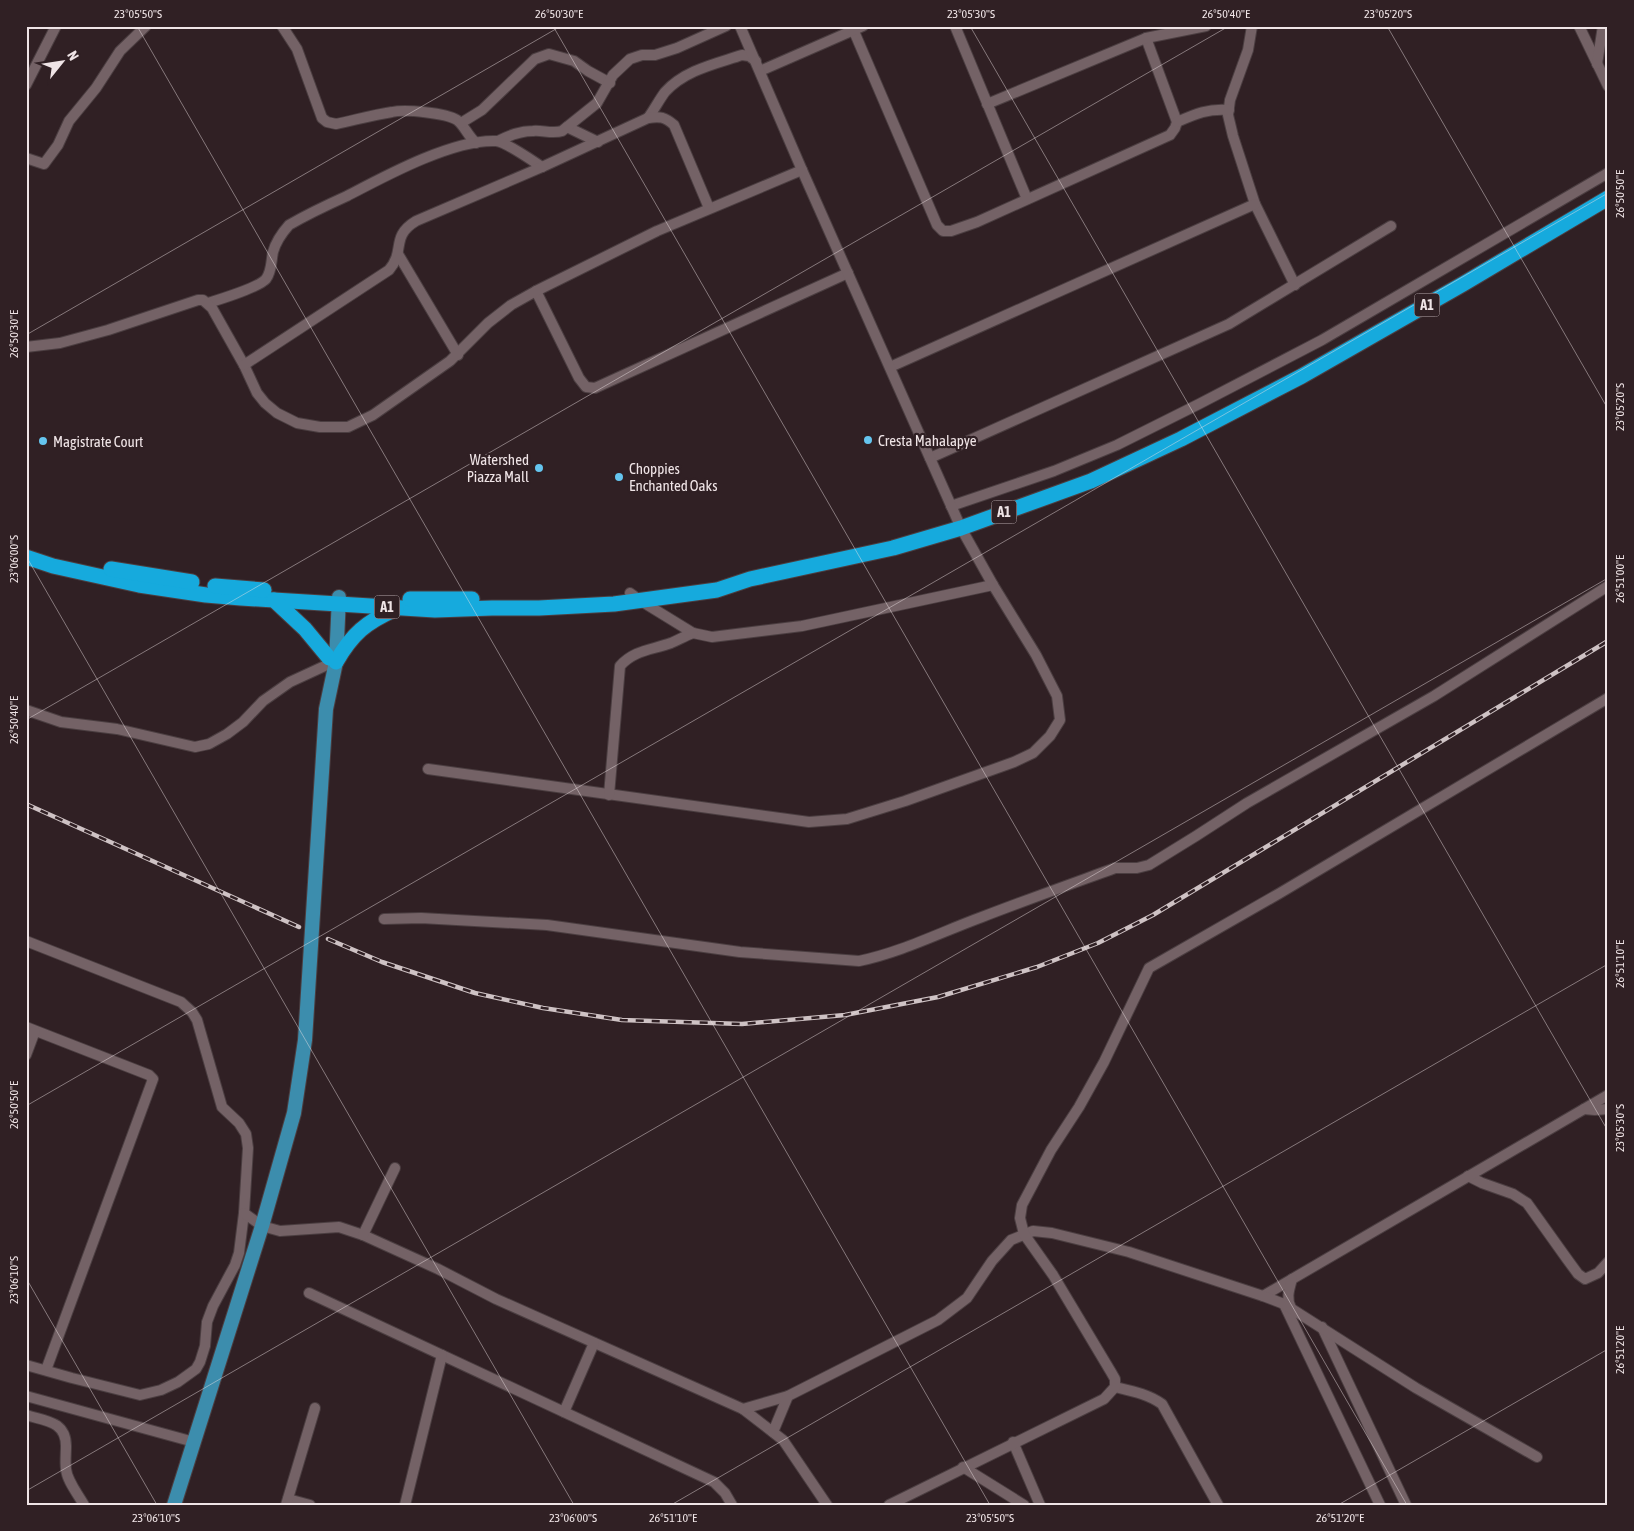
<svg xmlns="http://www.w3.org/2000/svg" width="1634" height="1531" viewBox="0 0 1634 1531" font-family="'Asap Condensed',sans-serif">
<rect width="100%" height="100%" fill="#302024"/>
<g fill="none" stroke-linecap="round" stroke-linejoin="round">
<defs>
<g id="minor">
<path d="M282,26L297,49L322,118L327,122L336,124C355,120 373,115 392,112C405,109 446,113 457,120C464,125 468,136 476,143"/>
<polyline points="856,26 853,29 937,225 943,231 951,231 977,222 1170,135 1175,128 1177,122 1146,38"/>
<polyline points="955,26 1027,199"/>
<polyline points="1252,26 1248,50 1230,100 1228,115 1233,136 1255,204 1295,285"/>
<polyline points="1579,26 1608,86"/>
<polyline points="1597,64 1603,26"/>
<polyline points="760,71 863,26"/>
<polyline points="26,85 56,26"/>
<polyline points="987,104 1146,38 1206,26"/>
<path d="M648,118C654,110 659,100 665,92C685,70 715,64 742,55L749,56L756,61"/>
<path d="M1177,122C1195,114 1209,108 1229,110"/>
<polyline points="461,123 482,110 535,59 549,54 574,61 588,71 610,83"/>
<polyline points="567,127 598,142"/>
<path d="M498,141C510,135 520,131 533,131C542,130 553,134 562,131L597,103L613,75L630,59L642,55H655L677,48L726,26"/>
<polyline points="26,158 44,164 58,145 69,121 96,88 120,51 146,26"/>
<polyline points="398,254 458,355"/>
<polyline points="536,291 579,378 586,387 595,388 848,273"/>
<path d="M208,303C221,299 259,287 266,279C272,271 271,261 273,252C276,241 281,234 289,225C308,214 327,205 347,196C385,176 453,139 496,141C506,142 533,161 542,167"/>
<polyline points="26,347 60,343 108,330 198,300 203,300 212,308 244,365 257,393 265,403 277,413 297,423 320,427 348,427 373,415 450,361 488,323 511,305 536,291 657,231 802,170"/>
<path d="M244,365L389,270C406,250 390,237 416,221L542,167L648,118C660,116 665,117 674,125L709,208"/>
<polyline points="890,367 1255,204"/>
<polyline points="930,458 1229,324 1391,226"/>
<polyline points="951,506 1054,471 1117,445 1199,404 1322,340 1608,173"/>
<polyline points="630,593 641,601 693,633 712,637 802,626 993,585"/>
<polyline points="26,710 61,722 117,729 195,747 209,744 227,734 243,722 263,701 290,682 329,664"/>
<polyline points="428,769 809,822 847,819 905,801 1014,762 1033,753 1050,736 1060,720 1057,696 1036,655 993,585 961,528 802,170 740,26"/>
<path d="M609,795L620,666C634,650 652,650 671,643C678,640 685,636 693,633"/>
<path d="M384,919L421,918L547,925L740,952L859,961C902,952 941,932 982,917C1026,900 1071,884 1115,868H1137L1149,865L1196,836L1247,803L1434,696L1608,586"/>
<polyline points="26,941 181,1002 192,1012 197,1020 222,1107 239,1123 246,1134 248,1148 244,1213 239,1253 235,1265 213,1306 207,1322 205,1346 200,1362 196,1369 178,1382 161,1390 140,1395 72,1378 26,1365"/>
<polyline points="26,1027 149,1075 153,1079 46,1370"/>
<polyline points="26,1055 35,1031"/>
<polyline points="1584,1109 1595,1110 1608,1109"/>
<polyline points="1468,1176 1482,1183 1513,1194 1527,1203 1567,1259 1578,1274 1585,1279 1598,1273 1608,1262"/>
<polyline points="244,1213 262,1226 280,1231 339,1227 363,1235 438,1269 496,1299 743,1409 783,1440 827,1505"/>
<polyline points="363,1235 395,1168"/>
<polyline points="309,1293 714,1482 725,1493 732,1505"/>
<polyline points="1263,1296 1608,1095"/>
<polyline points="1284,1304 1380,1505"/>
<path d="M1291,1308C1286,1298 1289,1290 1292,1279"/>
<polyline points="1322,1327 1406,1505"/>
<path d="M1115,1387C1132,1391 1148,1394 1162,1404L1218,1505"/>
<polyline points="26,1396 194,1442"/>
<polyline points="743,1409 788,1396 938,1320 967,1298 992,1261 1011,1240 1033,1231 1052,1233 1129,1252 1263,1296 1284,1304 1416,1388 1537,1457"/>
<polyline points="564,1412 594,1343"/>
<path d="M26,1415C45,1421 66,1421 66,1446C66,1453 65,1462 66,1469C67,1481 78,1494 84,1505"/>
<polyline points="773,1432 788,1396"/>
<polyline points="1013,1442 1040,1505"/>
<polyline points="963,1467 1024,1505"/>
<polyline points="288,1499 310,1505"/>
<polyline points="286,1505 315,1408"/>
<polyline points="405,1505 442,1355"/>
<polyline points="889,1505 1104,1399 1115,1387 1115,1379 1111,1372 1053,1275 1024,1234 1020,1218 1022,1205 1051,1150 1079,1107 1104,1062 1149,968 1280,893 1608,698"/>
</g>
<polyline id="major" points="174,1505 262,1226 294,1113 305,1040 326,709 336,662 339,597"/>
<g id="highway">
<polyline points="26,557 53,566 139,585 206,595 241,598 435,610 492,608 539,608 614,604 717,590 750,579 893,548 961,528 1091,481 1181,439 1302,376 1463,284 1608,198"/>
<polyline points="111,569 192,582"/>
<polyline points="215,586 264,590"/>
<polyline points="410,599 472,599"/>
<polyline points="274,600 305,629 329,658"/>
<path d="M336,662C352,634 366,622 396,609"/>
</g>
</defs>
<use href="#minor" stroke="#4b3e41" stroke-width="12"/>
<use href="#major" stroke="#4b3e41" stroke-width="16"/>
<use href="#highway" stroke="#4b3e41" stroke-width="17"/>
<use href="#minor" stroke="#746266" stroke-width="10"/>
<use href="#major" stroke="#3c8dad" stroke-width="14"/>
<use href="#highway" stroke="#16aadd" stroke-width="15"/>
<defs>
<g id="rail">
<polyline points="26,804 299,927"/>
<polyline points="328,939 382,962 475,993 543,1008 622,1020 742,1024 845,1015 938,997 1037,967 1098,943 1153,915 1608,641"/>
</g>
</defs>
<use href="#rail" stroke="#cec2c4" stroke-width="4.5"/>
<use href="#rail" stroke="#302024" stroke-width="2.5" stroke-dasharray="8" stroke-linecap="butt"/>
</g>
<path fill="none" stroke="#efe4e6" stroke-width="1" stroke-opacity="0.45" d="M137,26L990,1505M553,26L1407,1505M970,26L1608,1131M1387,26L1608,409M26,335L561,26M26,556L574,1505M26,720L1229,26M26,1106L1608,193M26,1278L157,1505M26,1491L1608,578M671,1505L1608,964M1338,1505L1608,1349"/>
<g fill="#65c5ef" stroke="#302024" stroke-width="2">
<circle cx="868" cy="440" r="5"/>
<circle cx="43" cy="441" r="5"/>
<circle cx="539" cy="468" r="5"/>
<circle cx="619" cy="477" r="5"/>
</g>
<g text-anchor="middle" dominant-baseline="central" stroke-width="4.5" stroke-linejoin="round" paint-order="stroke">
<g fill="#302024" stroke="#b6a9ac" stroke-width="1">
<rect x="1414.5" y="293.5" width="25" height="23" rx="4"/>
<rect x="991.5" y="500.5" width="25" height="23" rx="4"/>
<rect x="374.5" y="595.5" width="25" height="23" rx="4"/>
</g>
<g font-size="14" font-weight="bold" fill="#efe4e6">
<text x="1427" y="305">A1</text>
<text x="1004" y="512">A1</text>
<text x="387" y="607">A1</text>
</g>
<g font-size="15" fill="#efe4e6" stroke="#302024" text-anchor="start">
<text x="878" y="440">Cresta Mahalapye</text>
<text x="53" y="441">Magistrate Court</text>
<text x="529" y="459" text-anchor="end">Watershed<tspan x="529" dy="17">Piazza Mall</tspan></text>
<text x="629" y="468">Choppies<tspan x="629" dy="17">Enchanted Oaks</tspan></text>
</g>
</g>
<rect width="1634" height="1531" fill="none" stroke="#302024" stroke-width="55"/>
<g transform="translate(62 62) rotate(60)" stroke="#302024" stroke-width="4" paint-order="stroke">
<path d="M0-4L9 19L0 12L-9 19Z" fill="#efe4e6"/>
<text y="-8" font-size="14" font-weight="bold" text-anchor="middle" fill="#efe4e6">N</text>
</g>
<rect x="28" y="28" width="1578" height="1476" fill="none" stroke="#efe4e6" stroke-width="2"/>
<g font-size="12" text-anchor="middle" fill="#efe4e6">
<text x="138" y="18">23°05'50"S</text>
<text x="559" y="18">26°50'30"E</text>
<text x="971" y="18">23°05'30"S</text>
<text x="1226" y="18">26°50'40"E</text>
<text x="1388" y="18">23°05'20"S</text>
<text transform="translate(1620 194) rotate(-90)" y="4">26°50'50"E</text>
<text transform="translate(14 334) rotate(-90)" y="4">26°50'30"E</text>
<text transform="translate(1620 407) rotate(-90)" y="4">23°05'20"S</text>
<text transform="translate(14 559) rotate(-90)" y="4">23°06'00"S</text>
<text transform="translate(1620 579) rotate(-90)" y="4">26°51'00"E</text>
<text transform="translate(14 720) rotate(-90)" y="4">26°50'40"E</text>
<text transform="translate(1620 964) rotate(-90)" y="4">26°51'10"E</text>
<text transform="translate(14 1105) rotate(-90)" y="4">26°50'50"E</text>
<text transform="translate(1620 1128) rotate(-90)" y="4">23°05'30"S</text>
<text transform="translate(14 1280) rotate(-90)" y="4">23°06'10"S</text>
<text transform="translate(1620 1350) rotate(-90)" y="4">26°51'20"E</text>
<text x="156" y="1522">23°06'10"S</text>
<text x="573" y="1522">23°06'00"S</text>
<text x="673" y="1522">26°51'10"E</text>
<text x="990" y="1522">23°05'50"S</text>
<text x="1340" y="1522">26°51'20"E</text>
</g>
</svg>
